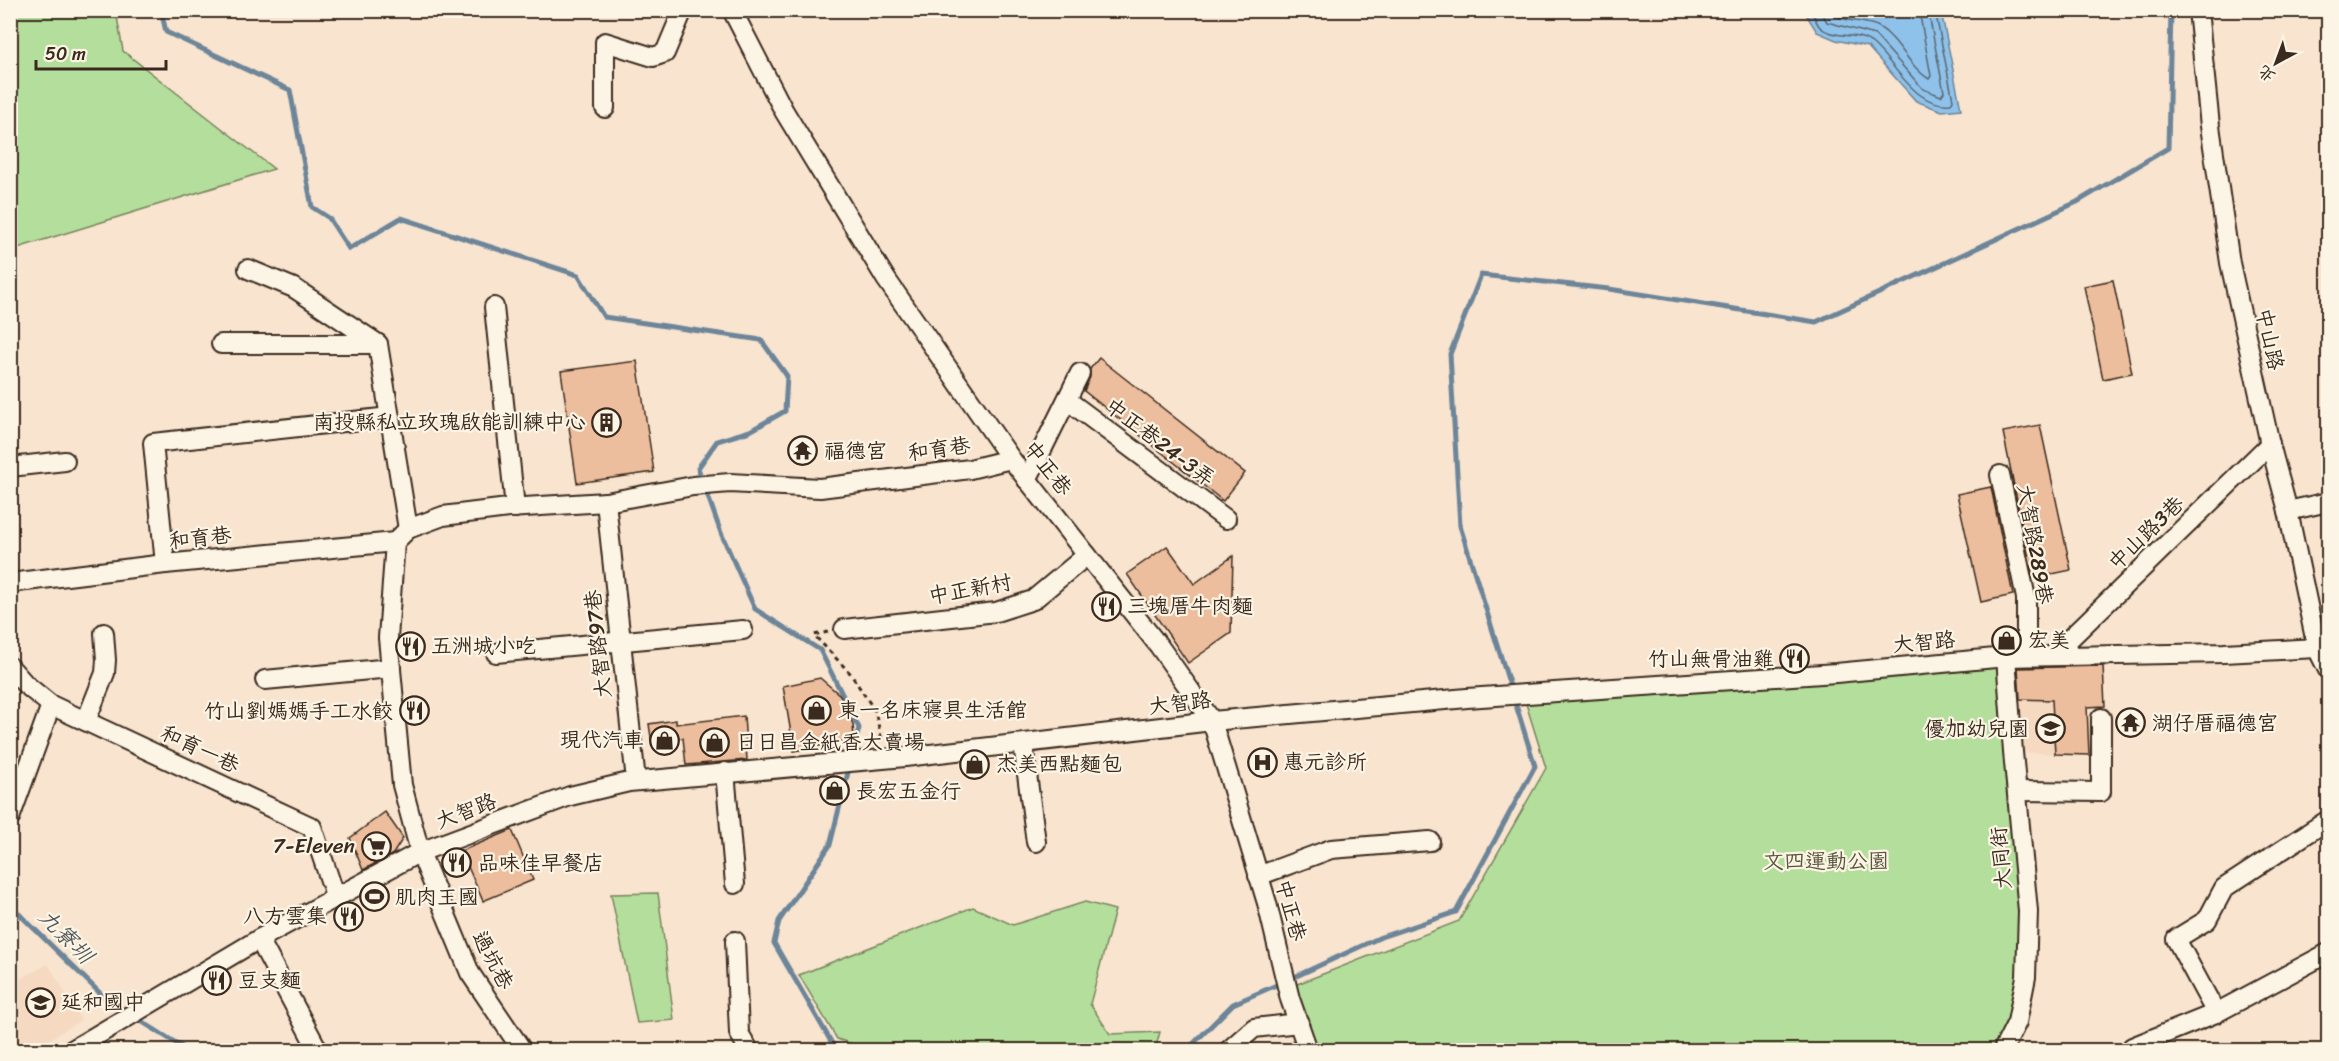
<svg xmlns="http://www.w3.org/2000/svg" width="2339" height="1061" viewBox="0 0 2339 1061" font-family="Sriracha,'LXGW WenKai TC',sans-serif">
<rect width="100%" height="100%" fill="#f8e4cf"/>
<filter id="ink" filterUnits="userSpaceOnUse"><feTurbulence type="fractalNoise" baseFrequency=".0167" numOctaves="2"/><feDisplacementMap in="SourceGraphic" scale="12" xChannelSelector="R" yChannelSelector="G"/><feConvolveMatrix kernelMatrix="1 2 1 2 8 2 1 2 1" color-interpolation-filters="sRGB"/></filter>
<g filter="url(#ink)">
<g fill="#f5d9c0">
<polygon points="2103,659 2105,706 2087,707 2089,755 2013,752 2008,664"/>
<polygon points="48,964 81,1020 32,1050 11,1050 11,984"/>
</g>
<g fill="#b4de9c" stroke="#78845d" stroke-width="1.5">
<polygon points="11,10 116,11 123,51 274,169 11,250"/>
<polygon points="2006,657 2027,967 2000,1050 1308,1050 1287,988 1459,921 1546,768 1523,694"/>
<polygon points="658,893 674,1020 637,1023 611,894"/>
<polygon points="1085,902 1115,910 1090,1004 1110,1034 1160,1032 1155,1050 872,1050 837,1039 799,975 973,907 1013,925"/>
</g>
<polygon fill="#8ec2eb" stroke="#6d8599" stroke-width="1.5" points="1804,11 1941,11 1961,109 1942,111 1916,101 1868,47 1836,40 1817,32"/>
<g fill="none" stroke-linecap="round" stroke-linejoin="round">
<g stroke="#5c6770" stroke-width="1.5">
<path d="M1811,10C1814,15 1816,23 1820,27C1834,40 1859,31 1873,44C1896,64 1915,108 1951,104L1953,100L1935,10"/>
<polyline points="1820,10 1827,22 1875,35 1923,89 1941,96 1944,92 1928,10"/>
<path d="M1830,10C1839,24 1865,19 1879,27C1899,39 1909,67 1929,79L1931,76L1919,10"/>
</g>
<g stroke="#6d8599" stroke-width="5">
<polyline points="161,10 166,32 290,90 312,207 329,218 349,249 401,218 578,275 604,317 761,340 787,376 785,411 750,431 717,441 698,468 721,533 755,609 820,650 859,728 830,845 779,921 774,943 833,1045 852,1050"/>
<polyline points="10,905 106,999 187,1050"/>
<polyline points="1290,979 1381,937 1456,912 1535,766 1460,526 1450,354 1481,275 1609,289 1816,322 2077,202 2168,148 2171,10"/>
<polyline points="1187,1050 1233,1004 1281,983"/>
</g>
</g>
<g fill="#edbe9d" stroke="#3b2a1e" stroke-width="1.5">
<polygon points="2113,280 2132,373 2103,379 2084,286"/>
<polygon points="1099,358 1245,473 1223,501 1084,391 1090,377 1090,369"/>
<polygon points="637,361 654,472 577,483 561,371"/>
<polygon points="2040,425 2071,570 2033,578 2003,432"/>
<polygon points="1991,487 2013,595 1981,602 1957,494"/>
<polygon points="1167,546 1194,584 1233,556 1231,633 1188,663 1127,574"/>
<polygon points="2103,666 2105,706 2087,707 2089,755 2055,754 2052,700 2020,699 2018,668"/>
<polygon points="820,678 840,695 853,724 854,739 794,751 783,686"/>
<polygon points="744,716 747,760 686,765 683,738 652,744 649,724 676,720 676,724"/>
<polygon points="385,812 403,838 393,854 363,870 350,838"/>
<polygon points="512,830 533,880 483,901 461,851"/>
</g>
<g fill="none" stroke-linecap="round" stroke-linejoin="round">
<defs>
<g id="minor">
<polyline points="732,10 784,111 886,279 1011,459 1159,646 1212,721 1267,903 1290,999 1308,1050"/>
<polyline points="2198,10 2210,126 2230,263 2270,444 2288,511 2317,648 2328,670"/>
<polyline points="605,108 605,42 653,57 665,53 683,10"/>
<polyline points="248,269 294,288 378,344 408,529"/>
<polyline points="494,307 515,508"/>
<polyline points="221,344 378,344"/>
<polyline points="1067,400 1226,519"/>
<polyline points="10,467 65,461"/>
<polyline points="2000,475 2026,598 2026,656"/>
<polyline points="1027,480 1080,373"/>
<polyline points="606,502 636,781"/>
<polyline points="2288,511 2328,502"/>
<polyline points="165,564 153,443 390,417"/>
<polyline points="10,583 165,564 395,542"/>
<polyline points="844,629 996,612 1033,600 1087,555"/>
<polyline points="496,653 743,630"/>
<polyline points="2053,655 2270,444"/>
<polyline points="10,667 25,684 51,705 312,827 336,898"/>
<polyline points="265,680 391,668"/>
<polyline points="86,721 105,673 106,660 104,633"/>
<polyline points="1023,744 1036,842"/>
<polyline points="725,772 735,884"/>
<polyline points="2017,791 2101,792 2101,718"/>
<polyline points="10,818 51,705"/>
<polyline points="1258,876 1331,849 1430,841"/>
<polyline points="259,939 318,1050"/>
<polyline points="735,941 739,1033 749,1050"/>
<polyline points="2216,1013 2176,939 2207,920 2224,888 2328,820"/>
<polyline points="2132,1047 2216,1013 2328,953"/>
<polyline points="72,1050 259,939 420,852 570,796 629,782 905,757 1212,721 1467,698 1836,673 2006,657 2224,653 2317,648 2328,653"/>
<polyline points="522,1050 470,973 420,852 402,785 388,638 395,542 408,529 443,516 508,508 606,502 693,486 730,483 820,488 970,469 1011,459"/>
<polyline points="1229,1050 1254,1028 1299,1023"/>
<polyline points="2003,1050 2017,1022 2026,977 2028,911 2013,752 2006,657"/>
</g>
</defs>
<use href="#minor" stroke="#3b2a1e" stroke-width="22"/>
<polyline stroke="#3b2a1e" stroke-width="3" stroke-dasharray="4.5 4.5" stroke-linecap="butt" points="828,632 814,635 850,673 875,711 882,741"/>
<use href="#minor" stroke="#fcf5e5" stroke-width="18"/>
</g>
</g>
<defs>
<symbol id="building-ring" viewBox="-11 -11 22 22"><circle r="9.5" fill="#fcf5e5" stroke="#3b2a1e" stroke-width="1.5"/><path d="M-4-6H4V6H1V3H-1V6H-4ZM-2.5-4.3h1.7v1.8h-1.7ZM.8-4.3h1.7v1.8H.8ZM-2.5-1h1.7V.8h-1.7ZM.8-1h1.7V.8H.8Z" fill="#3b2a1e"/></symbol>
<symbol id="temple-ring" viewBox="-11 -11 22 22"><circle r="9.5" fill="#fcf5e5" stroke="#3b2a1e" stroke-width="1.5"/><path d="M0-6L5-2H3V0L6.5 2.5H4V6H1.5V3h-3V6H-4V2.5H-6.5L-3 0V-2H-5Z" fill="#3b2a1e"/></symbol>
<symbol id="restaurant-ring" viewBox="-11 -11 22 22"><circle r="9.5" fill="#fcf5e5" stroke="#3b2a1e" stroke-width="1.5"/><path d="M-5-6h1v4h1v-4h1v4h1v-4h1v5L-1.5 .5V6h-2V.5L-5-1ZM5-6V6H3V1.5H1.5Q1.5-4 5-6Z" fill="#3b2a1e"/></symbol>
<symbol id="shop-ring" viewBox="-11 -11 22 22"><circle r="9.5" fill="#fcf5e5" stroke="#3b2a1e" stroke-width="1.5"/><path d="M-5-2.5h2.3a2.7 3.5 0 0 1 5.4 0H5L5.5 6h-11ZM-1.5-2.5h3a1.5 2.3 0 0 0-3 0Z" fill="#3b2a1e"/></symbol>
<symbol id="school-ring" viewBox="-11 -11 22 22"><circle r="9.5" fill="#fcf5e5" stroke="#3b2a1e" stroke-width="1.5"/><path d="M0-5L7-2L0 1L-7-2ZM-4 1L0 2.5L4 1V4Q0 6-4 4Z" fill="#3b2a1e"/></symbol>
<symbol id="hospital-ring" viewBox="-11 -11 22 22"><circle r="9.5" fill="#fcf5e5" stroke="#3b2a1e" stroke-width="1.5"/><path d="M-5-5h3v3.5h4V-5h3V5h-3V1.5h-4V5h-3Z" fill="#3b2a1e"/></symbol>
<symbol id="supermarket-ring" viewBox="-11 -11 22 22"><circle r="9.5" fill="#fcf5e5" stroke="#3b2a1e" stroke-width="1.5"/><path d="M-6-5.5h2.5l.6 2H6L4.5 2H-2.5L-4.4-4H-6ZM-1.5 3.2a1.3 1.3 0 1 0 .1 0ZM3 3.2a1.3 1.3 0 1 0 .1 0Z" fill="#3b2a1e"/></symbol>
<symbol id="stadium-ring" viewBox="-11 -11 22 22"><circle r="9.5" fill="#fcf5e5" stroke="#3b2a1e" stroke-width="1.5"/><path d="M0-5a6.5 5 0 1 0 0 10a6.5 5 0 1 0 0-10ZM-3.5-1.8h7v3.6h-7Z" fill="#3b2a1e"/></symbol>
</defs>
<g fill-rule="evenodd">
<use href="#building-ring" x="590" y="406" width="33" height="33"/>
<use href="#temple-ring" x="786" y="434" width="33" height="33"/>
<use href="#restaurant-ring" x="1090" y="590" width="33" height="33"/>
<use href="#shop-ring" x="1990" y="624" width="33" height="33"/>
<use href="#restaurant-ring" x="394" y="630" width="33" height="33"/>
<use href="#restaurant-ring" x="1778" y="642" width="33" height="33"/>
<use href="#shop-ring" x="800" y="694" width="33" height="33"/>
<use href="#restaurant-ring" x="398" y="694" width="33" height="33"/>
<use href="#temple-ring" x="2114" y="706" width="33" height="33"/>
<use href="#school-ring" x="2034" y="712" width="33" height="33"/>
<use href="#shop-ring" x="648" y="724" width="33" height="33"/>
<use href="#shop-ring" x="698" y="726" width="33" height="33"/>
<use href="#hospital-ring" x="1246" y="746" width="33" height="33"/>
<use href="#shop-ring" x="958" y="748" width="33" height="33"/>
<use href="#shop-ring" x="818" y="774" width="33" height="33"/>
<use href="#supermarket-ring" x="360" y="830" width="33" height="33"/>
<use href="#restaurant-ring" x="440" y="846" width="33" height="33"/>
<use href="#stadium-ring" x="358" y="880" width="33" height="33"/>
<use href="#restaurant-ring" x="332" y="900" width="33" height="33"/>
<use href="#restaurant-ring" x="200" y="964" width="33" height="33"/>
<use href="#school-ring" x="24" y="986" width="33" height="33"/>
</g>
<g text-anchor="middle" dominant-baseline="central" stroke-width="4.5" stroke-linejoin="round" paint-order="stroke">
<g font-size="21" fill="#3b2a1e" stroke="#fcf5e5">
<text transform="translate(2270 339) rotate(78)">中山路</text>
<text transform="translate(1160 442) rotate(37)">中正巷24-3弄</text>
<text transform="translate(939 449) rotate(-8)">和育巷</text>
<text transform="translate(1048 468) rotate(52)">中正巷</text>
<text transform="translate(2146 533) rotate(-44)">中山路3巷</text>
<text transform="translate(200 538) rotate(-6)">和育巷</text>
<text transform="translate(2035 544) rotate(80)">大智路289巷</text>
<text transform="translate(970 589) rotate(-10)">中正新村</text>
<text transform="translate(1924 642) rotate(-5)">大智路</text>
<text transform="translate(598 644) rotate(-96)">大智路97巷</text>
<text transform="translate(1180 703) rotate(-7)">大智路</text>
<text transform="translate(200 749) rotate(25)">和育一巷</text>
<text transform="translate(466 811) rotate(-21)">大智路</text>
<text transform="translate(2001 858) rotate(-95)">大同街</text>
<text transform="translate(1291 910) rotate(75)">中正巷</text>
<text transform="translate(493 960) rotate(62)">過坑巷</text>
</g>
<g font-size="21" fill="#3b2a1e" stroke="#fcf5e5" text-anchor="start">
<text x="586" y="422" text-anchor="end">南投縣私立玫瑰啟能訓練中心</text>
<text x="824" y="451">福德宮</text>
<text x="1127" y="606">三塊厝牛肉麵</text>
<text x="2028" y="640">宏美</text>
<text x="431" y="646">五洲城小吃</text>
<text x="1774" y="659" text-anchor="end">竹山無骨油雞</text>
<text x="838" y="710">東一名床寢具生活館</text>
<text x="393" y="711" text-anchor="end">竹山劉媽媽手工水餃</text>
<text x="2152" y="723">湖仔厝福德宮</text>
<text x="2029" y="729" text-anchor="end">優加幼兒園</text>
<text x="644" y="740" text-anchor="end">現代汽車</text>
<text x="736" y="742">日日昌金紙香大賣場</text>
<text x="1283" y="762">惠元診所</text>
<text x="996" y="764">杰美西點麵包</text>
<text x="856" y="791">長宏五金行</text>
<text x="355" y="846" text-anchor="end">7-Eleven</text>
<text x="478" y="863">品味佳早餐店</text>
<text x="395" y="897">肌肉王國</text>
<text x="327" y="916" text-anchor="end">八方雲集</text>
<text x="238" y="980">豆支麵</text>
<text x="61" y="1002">延和國中</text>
</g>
<g font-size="21" fill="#59573e" stroke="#fcf5e5">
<text x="1826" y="861">文四運動公園</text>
</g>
<g font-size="22" font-style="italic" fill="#54585c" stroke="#fcf5e5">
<text transform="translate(66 936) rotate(45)">九寮圳</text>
</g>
</g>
<rect width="2339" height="1061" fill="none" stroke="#fcf5e5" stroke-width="36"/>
<rect x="18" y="18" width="2303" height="1025" fill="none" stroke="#3b2a1e" stroke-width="2" filter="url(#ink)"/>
<g transform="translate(2276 63) rotate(221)" stroke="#fcf5e5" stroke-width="4.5" paint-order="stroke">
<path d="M0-4.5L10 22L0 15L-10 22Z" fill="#3b2a1e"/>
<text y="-9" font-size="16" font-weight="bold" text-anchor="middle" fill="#3b2a1e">北</text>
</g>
<path d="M36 60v9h130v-9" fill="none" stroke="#3b2a1e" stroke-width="3"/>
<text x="45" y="60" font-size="18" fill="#3b2a1e" stroke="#fcf5e5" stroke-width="4.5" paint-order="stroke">50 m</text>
</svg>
